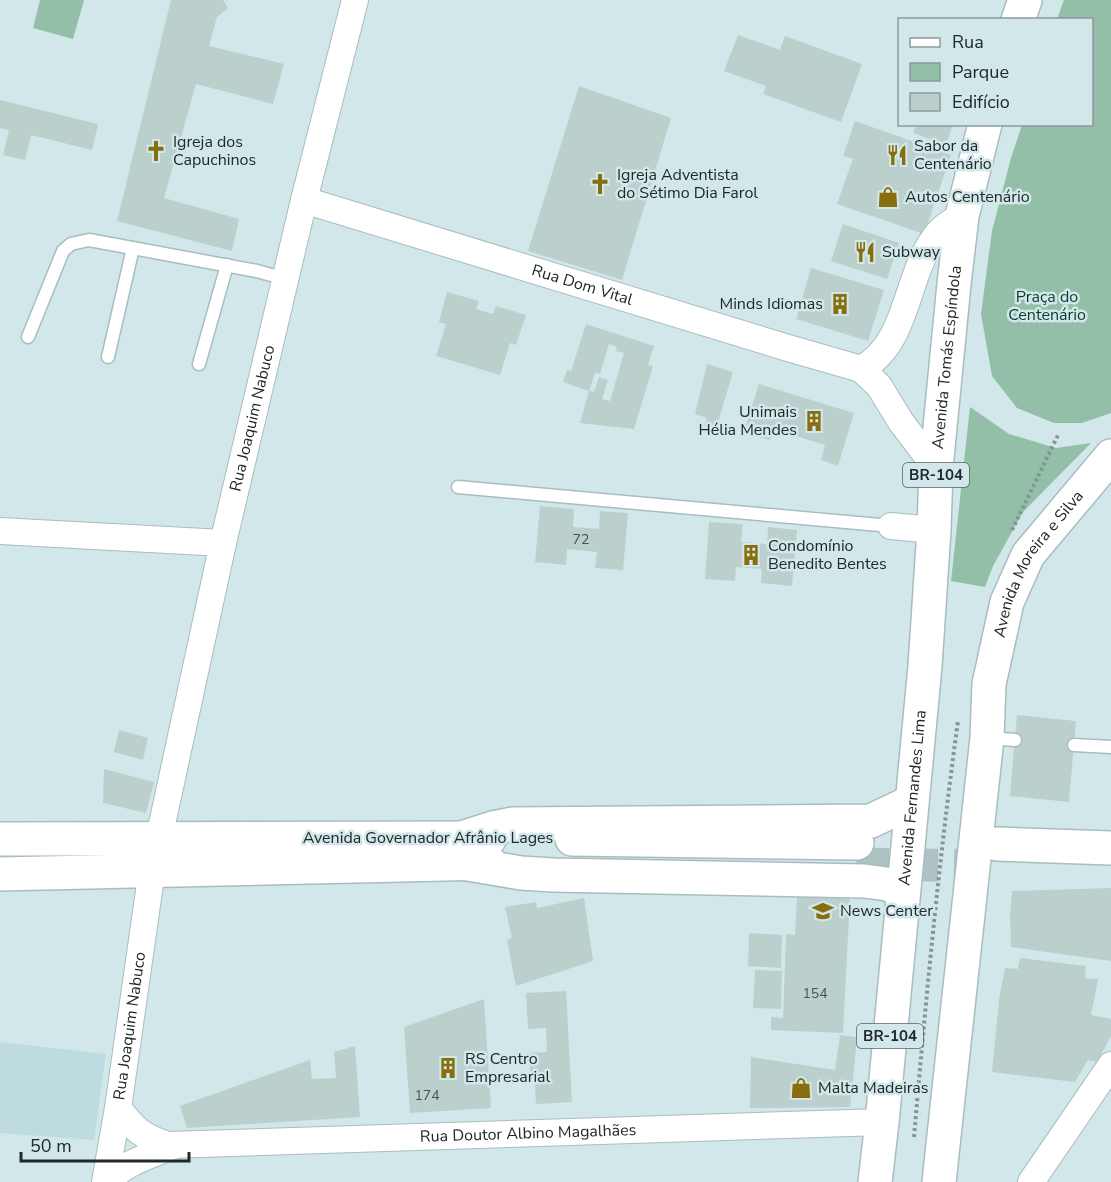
<svg xmlns="http://www.w3.org/2000/svg" width="1111" height="1182" viewBox="0 0 1111 1182" font-family="'Nunito Sans',sans-serif">
<rect width="100%" height="100%" fill="#d2e7ea"/>
<polygon fill="#bedce0" points="0,1042 106,1054 94,1140 0,1133"/>
<g fill="#93bea7">
<polygon points="40,0 84,0 73,39 33,28"/>
<polygon points="1064,0 1111,0 1111,413 1082,423 1054,423 1017,408 992,376 981,314 992,231 1011,158 1022,125 1092,124 1092,20 1057,19"/>
<polygon points="970,407 1009,434 1056,448 1091,443 1023,512 993,566 985,587 951,581"/>
</g>
<g fill="#bbd0cc">
<polygon points="171,0 223,0 228,8 217,17 209,46 284,64 273,104 196,84 164,198 239,219 232,251 117,221"/>
<polygon points="738,35 780,50 785,36 862,64 841,122 763,94 766,86 724,71"/>
<polygon points="579,86 671,118 622,280 528,251"/>
<polygon points="0,100 98,124 92,150 31,135 25,160 3,155 9,130 0,128"/>
<polygon points="855,121 951,155 924,234 837,204 853,159 843,156"/>
<polygon points="916,124 953,124 946,145 913,133"/>
<polygon points="843,224 899,243 887,279 831,261"/>
<polygon points="811,268 884,290 868,341 796,319"/>
<polygon points="447,292 479,301 476,309 493,314 496,306 526,315 516,345 510,343 500,375 436,356 446,324 439,322"/>
<polygon points="586,324 654,346 648,365 653,366 634,429 580,423 589,391 594,392 599,377 608,380 602,399 610,401 624,353 616,351 617,347 609,344 600,374 595,373 589,391 563,382 567,370 571,371"/>
<polygon points="707,364 733,372 714,435 702,433 707,418 695,414"/>
<polygon points="759,384 854,413 838,466 821,460 825,445 773,429 770,440 755,436 757,428 746,425"/>
<polygon points="540,506 574,509 573,527 599,529 600,511 628,513 623,570 595,568 597,552 567,549 566,565 535,562"/>
<polygon points="709,522 743,524 741,542 767,544 768,527 797,530 792,586 761,583 762,569 736,567 735,581 705,579"/>
<polygon points="1017,715 1076,721 1069,802 1010,796"/>
<polygon points="119,730 148,738 143,760 114,752"/>
<polygon points="104,769 154,782 146,813 103,803"/>
<polygon points="1111,888 1111,961 1011,947 1010,915 1012,891"/>
<polygon points="797,896 850,898 843,1033 771,1030 771,1017 783,1018 786,934 795,935"/>
<polygon points="584,898 593,961 516,986 507,940 512,938 505,907 536,902 537,908"/>
<polygon points="749,933 782,935 781,968 748,966"/>
<polygon points="1020,958 1086,966 1085,978 1098,979 1091,1015 1111,1019 1111,1036 1097,1062 1088,1060 1075,1082 992,1072 999,1000 1005,968 1018,969"/>
<polygon points="755,970 782,971 781,1009 753,1008"/>
<polygon points="566,991 572,1102 536,1104 535,1084 531,1084 529,1053 547,1052 546,1028 528,1029 526,993"/>
<polygon points="484,999 491,1108 410,1113 404,1027"/>
<polygon points="840,1035 857,1037 850,1107 750,1108 751,1057 835,1070"/>
<polygon points="355,1046 360,1117 187,1128 180,1106 310,1060 312,1079 336,1078 334,1052"/>
</g>
<g fill="none" stroke-linecap="round" stroke-linejoin="round">
<polyline stroke="#aec1c3" stroke-width="33" stroke-dasharray="33 16" stroke-linecap="butt" points="856,864 999,866"/>
<defs>
<g id="lane">
<polyline points="28,337 63,251 71,244 89,240 257,271 285,279"/>
<polyline points="108,357 133,248"/>
<polyline points="199,364 227,265"/>
<polyline points="458,487 891,526"/>
<polyline points="990,738 1015,740"/>
<polyline points="1074,745 1111,747"/>
</g>
<g id="street">
<path id="s1" d="M304,200L788,348L861,369L879,386L901,422L936,468"/>
<path d="M861,369C911,342 904,272 939,232C945,225 955,220 962,216"/>
<polyline points="891,526 934,530"/>
<polyline points="0,531 223,543"/>
<path id="s2" d="M159,838L223,543L304,200L355,0"/>
<path id="s3" d="M118,1108C134,1129 142,1137 168,1145L882,1122"/>
<path id="s4" d="M105,1182L118,1108L152,870"/>
<path d="M107,1182C125,1162 150,1156 175,1145"/>
<polyline points="1031,1182 1111,1065"/>
</g>
<g id="primary">
<polyline points="0,839 490,838"/>
<polyline points="572,839 857,843"/>
<polyline points="997,844 1111,848"/>
<polyline points="0,874 490,863"/>
</g>
<g id="highway">
<polyline points="1018,20 1025,0"/>
<polyline points="462,838 493,828 513,824 871,821 911,802"/>
<polyline points="462,863 521,873 553,875 864,881 887,884 903,891"/>
<path id="s5" d="M875,1182L882,1122L925,666L934,530L936,468L954,284L962,216L985,124"/>
<path id="s6" d="M939,1182L987,738L989,684L1007,602L1028,555L1111,456"/>
</g>
</defs>
<use href="#lane" stroke="#a9bdc0" stroke-width="15"/>
<use href="#street" stroke="#a9bdc0" stroke-width="28"/>
<use href="#primary" stroke="#a9bdc0" stroke-width="36"/>
<use href="#highway" stroke="#a9bdc0" stroke-width="36"/>
<g stroke="#859496" stroke-width="4" stroke-dasharray="3 3" stroke-linecap="butt">
<polyline points="1012,530 1059,433"/>
<path d="M914,1137C926,998 939,859 958,721"/>
</g>
<use href="#lane" stroke="#fff" stroke-width="12"/>
<use href="#street" stroke="#fff" stroke-width="26"/>
<use href="#primary" stroke="#fff" stroke-width="33"/>
<use href="#highway" stroke="#fff" stroke-width="33"/>
</g>
<defs>
<symbol id="church-bare" viewBox="-9 -9 18 18"><path d="M-1.2-6h2.4v3.5h3.3v2.4h-3.3V6h-2.4V-.1h-3.3v-2.4h3.3Z" fill="#876f0f" stroke="#d2e7ea" stroke-width="2.5" paint-order="stroke"/></symbol>
<symbol id="restaurant-bare" viewBox="-9 -9 18 18"><path d="M-5-6h1v4h1v-4h1v4h1v-4h1v5L-1.5 .5V6h-2V.5L-5-1ZM5-6V6H3V1.5H1.5Q1.5-4 5-6Z" fill="#876f0f" stroke="#d2e7ea" stroke-width="2.5" paint-order="stroke"/></symbol>
<symbol id="shop-bare" viewBox="-9 -9 18 18"><path d="M-5-2.5h2.3a2.7 3.5 0 0 1 5.4 0H5L5.5 6h-11ZM-1.5-2.5h3a1.5 2.3 0 0 0-3 0Z" fill="#876f0f" stroke="#d2e7ea" stroke-width="2.5" paint-order="stroke"/></symbol>
<symbol id="building-bare" viewBox="-9 -9 18 18"><path d="M-4-6H4V6H1V3H-1V6H-4ZM-2.5-4.3h1.7v1.8h-1.7ZM.8-4.3h1.7v1.8H.8ZM-2.5-1h1.7V.8h-1.7ZM.8-1h1.7V.8H.8Z" fill="#876f0f" stroke="#d2e7ea" stroke-width="2.5" paint-order="stroke"/></symbol>
<symbol id="school-bare" viewBox="-9 -9 18 18"><path d="M0-5L7-2L0 1L-7-2ZM-4 1L0 2.5L4 1V4Q0 6-4 4Z" fill="#876f0f" stroke="#d2e7ea" stroke-width="2.5" paint-order="stroke"/></symbol>
</defs>
<g fill-rule="evenodd">
<use href="#church-bare" x="141" y="136" width="30" height="30"/>
<use href="#restaurant-bare" x="882" y="140" width="30" height="30"/>
<use href="#church-bare" x="585" y="169" width="30" height="30"/>
<use href="#shop-bare" x="873" y="182" width="30" height="30"/>
<use href="#restaurant-bare" x="850" y="237" width="30" height="30"/>
<use href="#building-bare" x="825" y="289" width="30" height="30"/>
<use href="#building-bare" x="799" y="406" width="30" height="30"/>
<use href="#building-bare" x="736" y="540" width="30" height="30"/>
<use href="#school-bare" x="808" y="896" width="30" height="30"/>
<use href="#building-bare" x="433" y="1053" width="30" height="30"/>
<use href="#shop-bare" x="786" y="1073" width="30" height="30"/>
</g>
<g text-anchor="middle" dominant-baseline="central" stroke-width="5" stroke-linejoin="round" paint-order="stroke">
<g font-size="14" fill="#475252">
<text x="581" y="539">72</text>
<text x="815" y="993">154</text>
<text x="427" y="1095">174</text>
</g>
<g fill="#d2e7ea" stroke="#556163" stroke-width="1.5">
<rect x="903" y="463" width="66" height="24" rx="4.5"/>
<rect x="857" y="1024" width="66" height="24" rx="4.5"/>
</g>
<g font-size="15" font-weight="bold" fill="#202829">
<text x="936" y="475">BR-104</text>
<text x="890" y="1036">BR-104</text>
</g>
<g font-size="16" fill="#202829" stroke="#d2e7ea" text-anchor="start">
<text x="173" y="142">Igreja dos<tspan x="173" dy="18">Capuchinos</tspan></text>
<text x="914" y="146">Sabor da<tspan x="914" dy="18">Centenário</tspan></text>
<text x="617" y="175">Igreja Adventista<tspan x="617" dy="18">do Sétimo Dia Farol</tspan></text>
<text x="905" y="197">Autos Centenário</text>
<text x="882" y="252">Subway</text>
<text x="823" y="304" text-anchor="end">Minds Idiomas</text>
<text x="797" y="412" text-anchor="end">Unimais<tspan x="797" dy="18">Hélia Mendes</tspan></text>
<text x="768" y="546">Condomínio<tspan x="768" dy="18">Benedito Bentes</tspan></text>
<text x="840" y="911">News Center</text>
<text x="465" y="1059">RS Centro<tspan x="465" dy="18">Empresarial</tspan></text>
<text x="818" y="1088">Malta Madeiras</text>
</g>
<g font-size="16" fill="#202829" stroke="#d2e7ea">
<text stroke="none"><textPath href="#s1" startOffset="291">Rua Dom Vital</textPath></text>
<text stroke="none"><textPath href="#s5" startOffset="828">Avenida Tomás Espíndola</textPath></text>
<text stroke="none"><textPath href="#s2" startOffset="430">Rua Joaquim Nabuco</textPath></text>
<text stroke="none"><textPath href="#s6" startOffset="633">Avenida Moreira e Silva</textPath></text>
<text stroke="none"><textPath href="#s5" startOffset="386">Avenida Fernandes Lima</textPath></text>
<text x="428" y="838">Avenida Governador Afrânio Lages</text>
<text stroke="none"><textPath href="#s4" startOffset="158">Rua Joaquim Nabuco</textPath></text>
<text stroke="none"><textPath href="#s3" startOffset="424">Rua Doutor Albino Magalhães</textPath></text>
</g>
<g font-size="16" fill="#0d3b27" stroke="#d2e7ea">
<text x="1047" y="297">Praça do<tspan x="1047" dy="18">Centenário</tspan></text>
</g>
</g>
<rect x="898" y="18" width="195" height="108" fill="#d2e7ea" stroke="#8b9b9d" stroke-width="1.5"/>
<rect x="910" y="38" width="30" height="9" fill="#ffffff" stroke="#8b9b9d" stroke-width="1.5"/>
<text x="952" y="48" font-size="18" fill="#202829">Rua</text>
<rect x="910" y="63" width="30" height="18" fill="#93bea7" stroke="#8b9b9d" stroke-width="1.5"/>
<text x="952" y="78" font-size="18" fill="#202829">Parque</text>
<rect x="910" y="93" width="30" height="18" fill="#bbd0cc" stroke="#8b9b9d" stroke-width="1.5"/>
<text x="952" y="108" font-size="18" fill="#202829">Edifício</text>
<path d="M21 1152v9h168v-9" fill="none" stroke="#202829" stroke-width="3"/>
<text x="30" y="1152" font-size="18" fill="#202829" stroke="#d2e7ea" stroke-width="4.5" paint-order="stroke">50 m</text>
</svg>
